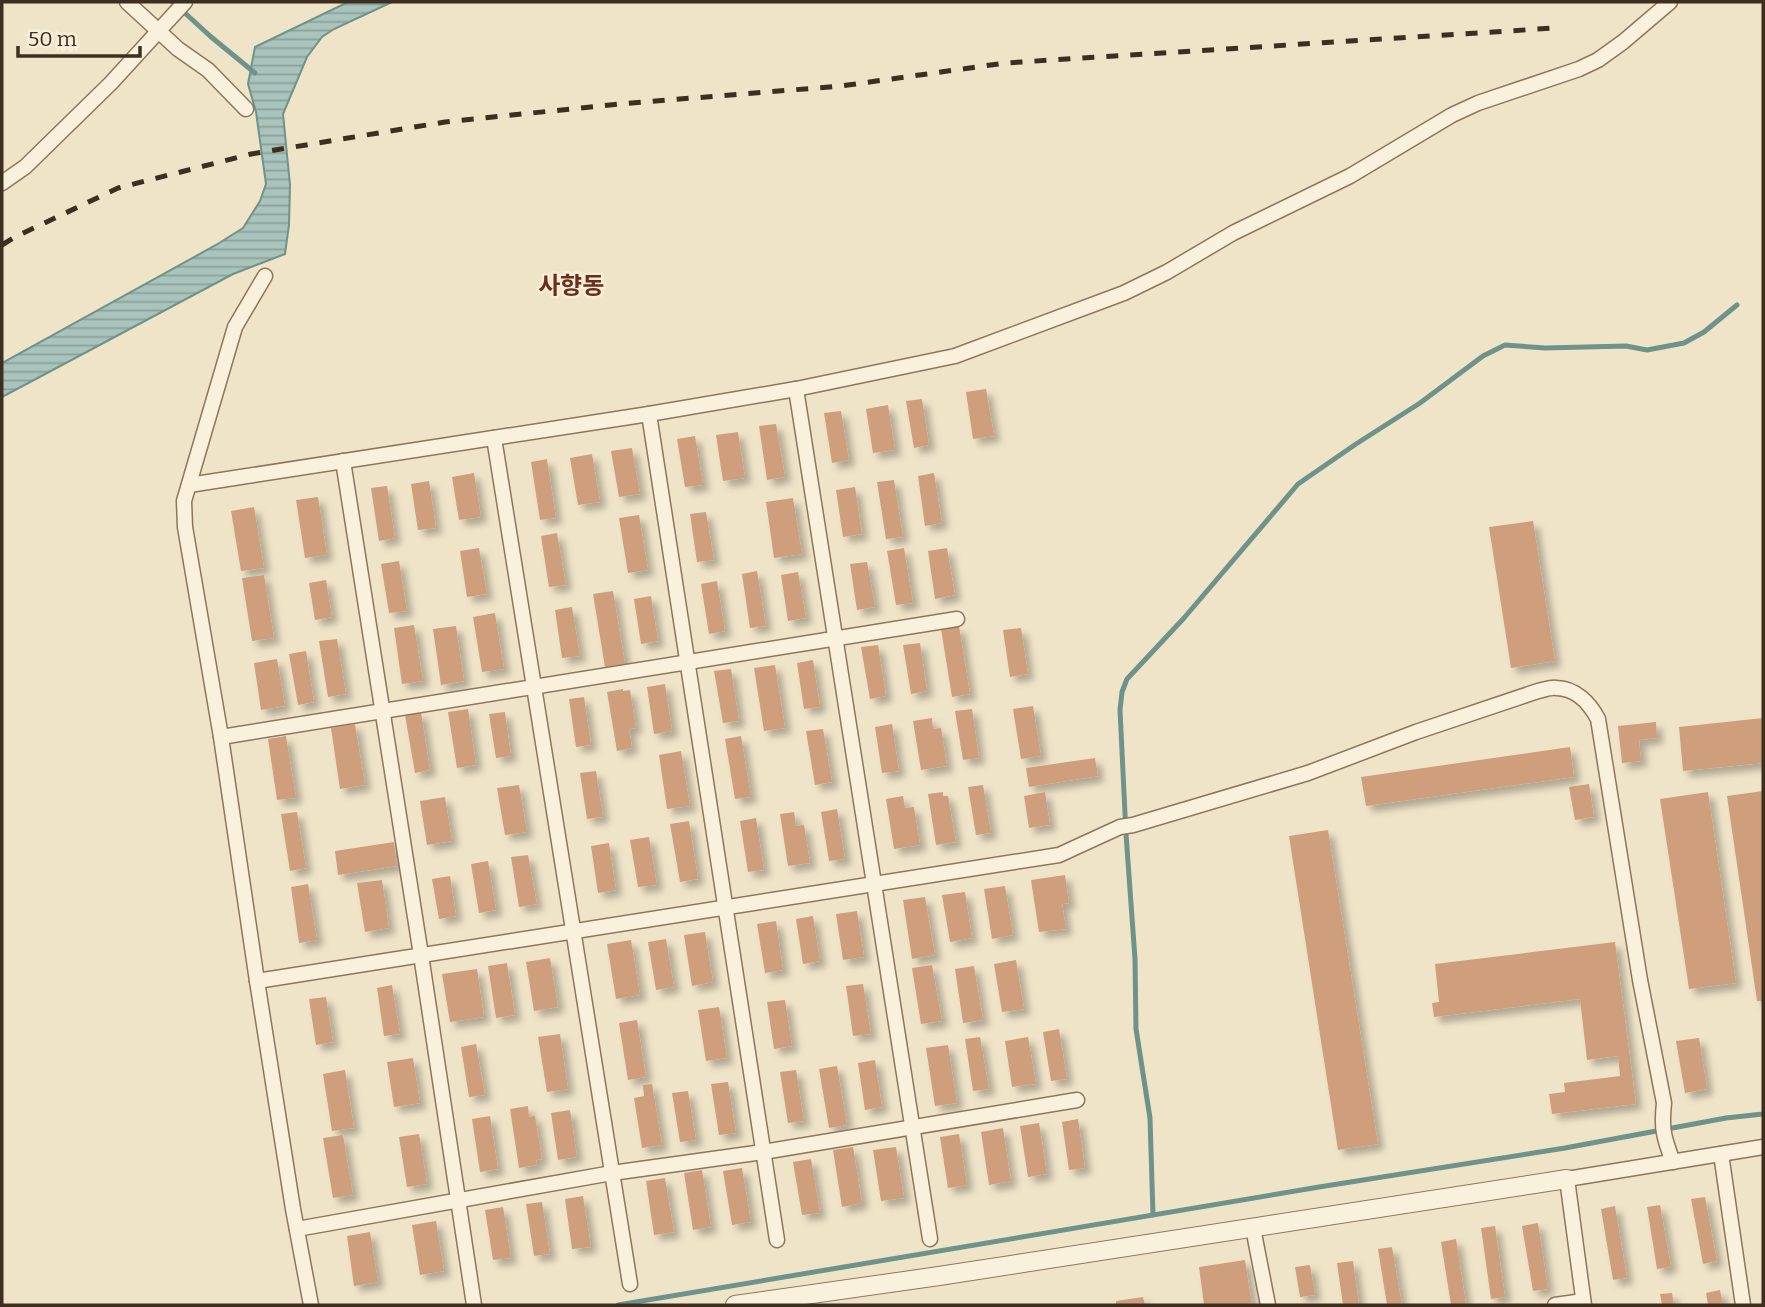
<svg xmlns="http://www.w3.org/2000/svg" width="1765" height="1307" viewBox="0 0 1765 1307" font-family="Bitter,'Noto Sans KR',serif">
<defs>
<pattern id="water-rules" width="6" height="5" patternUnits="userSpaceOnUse" patternTransform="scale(1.75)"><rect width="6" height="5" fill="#a9c4bc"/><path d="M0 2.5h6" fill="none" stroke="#8ba098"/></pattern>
<filter id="shadow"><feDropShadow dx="6" dy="6" stdDeviation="3.5" flood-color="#0004"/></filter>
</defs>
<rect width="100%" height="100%" fill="#f0e4c8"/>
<polygon fill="url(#water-rules)" stroke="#6f938a" stroke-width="2" points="348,2 392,2 334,29 322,37 307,57 283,114 290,185 289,225 285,254 233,274 2,397 2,363 216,245 243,228 260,201 266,184 256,112 248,84 255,47"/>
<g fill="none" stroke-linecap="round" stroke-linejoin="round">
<g stroke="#6f938a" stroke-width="5">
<polyline points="173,2 210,36 255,73"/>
<polyline points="1153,1215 1150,1118 1136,1029 1135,959 1126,834 1120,710 1122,692 1127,679 1184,618 1298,484 1356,444 1420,403 1483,356 1505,345 1545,348 1626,346 1647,350 1684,343 1704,332 1737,305"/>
<polyline points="618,1305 1319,1187 1565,1148 1726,1118 1763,1114"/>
</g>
</g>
<g fill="#cf9f7d" filter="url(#shadow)">
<polygon points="986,389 994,436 973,439 966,392"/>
<polygon points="922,399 929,445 914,448 906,401"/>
<polygon points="888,405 895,450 873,453 866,409"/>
<polygon points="841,411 849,460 832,463 824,413"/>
<polygon points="776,424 785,477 767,480 759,426"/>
<polygon points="738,432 745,478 723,481 716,435"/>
<polygon points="695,436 703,485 685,487 677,439"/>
<polygon points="632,448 640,494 619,497 611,451"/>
<polygon points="592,454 600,502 578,505 570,458"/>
<polygon points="547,459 556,518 540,520 531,462"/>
<polygon points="474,473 481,517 459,520 452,477"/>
<polygon points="934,473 942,523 925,526 918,476"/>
<polygon points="894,480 903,537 886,539 877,482"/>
<polygon points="429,481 436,528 418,530 411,484"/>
<polygon points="387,486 395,538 379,541 371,488"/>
<polygon points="855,487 862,534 843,537 836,490"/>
<polygon points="318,497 327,555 305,558 296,500"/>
<polygon points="793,498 802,554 774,558 766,502"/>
<polygon points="254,507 264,568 241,571 231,511"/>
<polygon points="706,512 714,560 697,562 690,514"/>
<polygon points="639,515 648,570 628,573 619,518"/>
<polygon points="1533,521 1555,661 1511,668 1489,527"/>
<polygon points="557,533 566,585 549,587 541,536"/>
<polygon points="479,548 487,594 467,597 460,551"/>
<polygon points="904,548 913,603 896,605 887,551"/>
<polygon points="947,548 955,595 935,599 928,551"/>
<polygon points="399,561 407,611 389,613 381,564"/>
<polygon points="867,562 875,607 857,610 850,564"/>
<polygon points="757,571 766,626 750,628 742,574"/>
<polygon points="798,572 806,618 788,621 781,575"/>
<polygon points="264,575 274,638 252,641 242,578"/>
<polygon points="326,580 332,617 315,620 309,583"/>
<polygon points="717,581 725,631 709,634 701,584"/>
<polygon points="613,591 625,664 605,667 593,594"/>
<polygon points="651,596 658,641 641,644 634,599"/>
<polygon points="572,607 580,656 562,658 555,610"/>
<polygon points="495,613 504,669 482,672 473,617"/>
<polygon points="414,625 423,681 402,684 394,628"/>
<polygon points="456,626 464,681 441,685 433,629"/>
<polygon points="959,626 970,694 952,697 941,629"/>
<polygon points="1021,628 1028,674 1010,677 1003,630"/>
<polygon points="337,639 346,694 328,697 319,641"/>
<polygon points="920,643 927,691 911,694 903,645"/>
<polygon points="878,645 886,696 870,699 861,647"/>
<polygon points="306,651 314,702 298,705 289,654"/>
<polygon points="277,659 285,706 261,710 254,663"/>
<polygon points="813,660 820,707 804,709 797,663"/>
<polygon points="775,665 785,728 764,731 754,668"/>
<polygon points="731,669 739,721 723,723 714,671"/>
<polygon points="665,684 672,731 654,734 647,687"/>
<polygon points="623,689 623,691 630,690 636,728 629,729 632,748 617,751 607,692"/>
<polygon points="584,697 591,745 576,747 569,699"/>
<polygon points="1033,706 1041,756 1021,759 1013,709"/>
<polygon points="468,709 476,765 457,768 448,712"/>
<polygon points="972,709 979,758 963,760 955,711"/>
<polygon points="421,712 430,770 415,773 405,715"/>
<polygon points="505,712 511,756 496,758 489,714"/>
<polygon points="932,718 933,729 941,728 947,766 921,770 913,721"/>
<polygon points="1763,718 1763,763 1683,771 1679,727"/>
<polygon points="1656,722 1657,738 1639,740 1641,761 1622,763 1618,726"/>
<polygon points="355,724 365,785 340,789 331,728"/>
<polygon points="892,724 899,771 882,773 875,727"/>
<polygon points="823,729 832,782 815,785 806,731"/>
<polygon points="286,736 296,798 277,800 268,739"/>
<polygon points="741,736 751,797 735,799 725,739"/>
<polygon points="1570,747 1574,777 1366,806 1361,777"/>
<polygon points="681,751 690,806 667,809 659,755"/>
<polygon points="1095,758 1098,776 1029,787 1026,768"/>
<polygon points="596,771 603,817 587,819 580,773"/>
<polygon points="1589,784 1594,817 1575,820 1569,787"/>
<polygon points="519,785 527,832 505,835 497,788"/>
<polygon points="983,785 991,833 976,835 968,787"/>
<polygon points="1763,791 1763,1001 1757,1001 1727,796"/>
<polygon points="943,792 943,796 948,796 956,842 936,845 928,794"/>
<polygon points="1045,792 1050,825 1029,828 1024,796"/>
<polygon points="1708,792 1736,983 1689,989 1660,799"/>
<polygon points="903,796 905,808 914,807 920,845 894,849 886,799"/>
<polygon points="445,797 452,841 427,845 420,801"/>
<polygon points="837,809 845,859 829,861 821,812"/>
<polygon points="297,812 306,868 290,871 281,814"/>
<polygon points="794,812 796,826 804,825 810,863 788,866 780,814"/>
<polygon points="756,818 764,870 748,872 740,821"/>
<polygon points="689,821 698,879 680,882 670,824"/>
<polygon points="1328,830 1378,1144 1338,1150 1289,836"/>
<polygon points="649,837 657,885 638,887 630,840"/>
<polygon points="394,842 397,866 338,875 335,851"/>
<polygon points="609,843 616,890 598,893 591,846"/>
<polygon points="528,855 537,904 519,907 511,857"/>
<polygon points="488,861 496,910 479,913 471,864"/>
<polygon points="1065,875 1069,903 1062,904 1066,929 1039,932 1031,880"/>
<polygon points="450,876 456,916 439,919 432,879"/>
<polygon points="382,880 389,928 365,932 357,883"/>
<polygon points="308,884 317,940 299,943 291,887"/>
<polygon points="1005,886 1013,935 992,939 984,889"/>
<polygon points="965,892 972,938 950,942 942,895"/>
<polygon points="925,897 935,955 912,959 903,900"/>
<polygon points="857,911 864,957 843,960 836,914"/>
<polygon points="813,916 820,961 803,964 796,919"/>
<polygon points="776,921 783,970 765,973 757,924"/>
<polygon points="705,932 713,982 692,986 684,935"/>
<polygon points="666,939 674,987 656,990 648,942"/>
<polygon points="631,940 640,995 616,999 607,944"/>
<polygon points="1615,942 1636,1104 1552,1114 1549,1094 1565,1092 1564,1083 1620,1076 1618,1056 1587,1060 1580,999 1434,1017 1432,1003 1439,1002 1435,964"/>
<polygon points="550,958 558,1007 534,1011 526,962"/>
<polygon points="1016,960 1024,1009 1002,1012 994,964"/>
<polygon points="507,963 515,1015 496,1018 488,966"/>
<polygon points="932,965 942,1021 921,1024 912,968"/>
<polygon points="974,966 983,1020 963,1023 955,969"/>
<polygon points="477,969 484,1017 450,1022 442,974"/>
<polygon points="863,984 871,1034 853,1036 846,986"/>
<polygon points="392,985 400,1034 384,1036 377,988"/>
<polygon points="326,997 333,1042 316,1045 309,999"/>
<polygon points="785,1000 792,1046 774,1049 767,1002"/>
<polygon points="719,1007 727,1058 706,1061 698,1010"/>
<polygon points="637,1020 646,1077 628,1080 619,1023"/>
<polygon points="1059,1029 1067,1079 1051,1081 1043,1032"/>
<polygon points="560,1034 568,1089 547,1092 538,1037"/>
<polygon points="980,1037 989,1089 973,1091 965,1039"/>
<polygon points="1028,1037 1036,1084 1012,1087 1005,1041"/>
<polygon points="1699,1038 1707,1089 1685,1093 1676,1041"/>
<polygon points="476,1044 485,1095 469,1097 461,1047"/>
<polygon points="948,1045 957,1103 935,1106 926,1048"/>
<polygon points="413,1058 420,1103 394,1107 387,1062"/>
<polygon points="875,1060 882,1107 865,1110 858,1063"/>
<polygon points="837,1066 847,1125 829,1128 819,1069"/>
<polygon points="345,1070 354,1128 332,1131 323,1074"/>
<polygon points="796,1070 804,1121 788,1123 780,1072"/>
<polygon points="728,1082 736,1133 719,1135 711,1084"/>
<polygon points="652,1084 662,1145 642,1148 634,1098 644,1096 643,1085"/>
<polygon points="688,1091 696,1140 680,1142 672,1093"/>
<polygon points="528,1106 529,1117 535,1116 542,1159 536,1160 537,1165 519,1168 510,1109"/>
<polygon points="570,1110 577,1157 558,1160 551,1113"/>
<polygon points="490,1116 498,1169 480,1172 472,1119"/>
<polygon points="1078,1119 1085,1168 1069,1170 1062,1122"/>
<polygon points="1039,1123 1047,1174 1028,1177 1020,1126"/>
<polygon points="1003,1128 1011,1181 989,1185 981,1132"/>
<polygon points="419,1134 427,1184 407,1187 399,1137"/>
<polygon points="959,1134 967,1185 948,1188 940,1137"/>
<polygon points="343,1135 353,1195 333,1198 323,1138"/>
<polygon points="853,1147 862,1203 842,1207 833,1150"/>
<polygon points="896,1147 904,1198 881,1201 873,1150"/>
<polygon points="811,1159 820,1213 802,1215 793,1162"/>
<polygon points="742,1168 751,1222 732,1225 723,1171"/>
<polygon points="702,1170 711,1227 693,1230 684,1173"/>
<polygon points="665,1178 674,1232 654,1235 646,1181"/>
<polygon points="583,1196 591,1247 572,1249 565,1199"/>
<polygon points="1705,1197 1717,1261 1703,1264 1691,1199"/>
<polygon points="542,1202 550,1254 534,1256 526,1204"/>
<polygon points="1660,1205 1671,1267 1657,1269 1647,1207"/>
<polygon points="1615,1206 1627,1278 1613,1280 1601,1209"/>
<polygon points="503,1207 511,1258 493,1260 485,1210"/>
<polygon points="436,1221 444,1271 420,1275 412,1225"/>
<polygon points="1538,1223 1548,1289 1533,1291 1522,1226"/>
<polygon points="1495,1226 1505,1297 1491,1299 1481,1228"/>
<polygon points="370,1232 378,1282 354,1286 347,1236"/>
<polygon points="1456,1239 1466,1304 1451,1305 1441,1242"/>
<polygon points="1392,1247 1402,1305 1387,1305 1378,1249"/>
<polygon points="1245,1260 1252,1305 1204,1305 1199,1267"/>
<polygon points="1353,1261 1359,1305 1343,1305 1337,1263"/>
<polygon points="1310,1265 1315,1295 1300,1297 1295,1267"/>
<polygon points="1720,1290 1723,1305 1708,1305 1706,1293"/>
<polygon points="1672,1293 1674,1305 1662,1305 1660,1294"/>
<polygon points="1143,1297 1145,1305 1116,1305 1116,1301"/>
</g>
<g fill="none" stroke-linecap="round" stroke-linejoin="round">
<defs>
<g id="minor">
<polyline points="127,2 178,49 208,70 246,109"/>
<polyline points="2,183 25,167 111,83 185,2"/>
<polyline points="265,276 235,327 184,501 185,527 221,737 257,981 293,1209 311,1305"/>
<polyline points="796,389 930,1239"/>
<polyline points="649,414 777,1240"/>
<polyline points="494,438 630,1284"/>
<polyline points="343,461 421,955 474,1305"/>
<polyline points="189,485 649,414 796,389 955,356 1124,293 1167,272 1233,233 1350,176 1452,115 1478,103 1579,69 1598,60 1623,42 1670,2"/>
<polyline points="221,737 957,619"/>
<path d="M257,981L1059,855L1120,827L1133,825L1308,773L1416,732L1538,691C1544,690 1551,687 1556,688C1576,688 1590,704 1598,719L1640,980L1664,1103C1661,1129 1664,1138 1673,1162"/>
<polyline points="1721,1154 1743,1305"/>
<polyline points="1253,1228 1268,1305"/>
<polyline points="297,1229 612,1173 763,1152 1077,1100"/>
<polyline points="1555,1305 1583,1301"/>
<polyline points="1584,1305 1567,1179 1763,1147"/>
</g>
<polyline id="tertiary" points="735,1305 939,1276 1567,1179"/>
</defs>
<use href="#minor" stroke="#8d765c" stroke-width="17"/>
<use href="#tertiary" stroke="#8d765c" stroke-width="20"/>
<use href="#minor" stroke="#faf1dc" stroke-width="14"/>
<use href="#tertiary" stroke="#faf1dc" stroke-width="18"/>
<polyline stroke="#3d2e20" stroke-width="5" stroke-dasharray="12 12" stroke-linecap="butt" points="2,245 15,237 118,188 251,154 445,122 619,104 841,86 1005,63 1555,28"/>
</g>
<g text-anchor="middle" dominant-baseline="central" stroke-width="5" stroke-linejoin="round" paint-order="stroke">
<g font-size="24" font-weight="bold" fill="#6b2e1e" stroke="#f7eed8">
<text x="571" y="286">사향동</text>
</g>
</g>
<rect width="1765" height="1307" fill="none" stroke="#3d2e20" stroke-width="7"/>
<path d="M18 46v10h122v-10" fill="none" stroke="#3d2e20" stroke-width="3.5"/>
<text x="28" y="46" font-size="21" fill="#3d2e20" stroke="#f7eed8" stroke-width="5" paint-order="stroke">50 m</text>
</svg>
